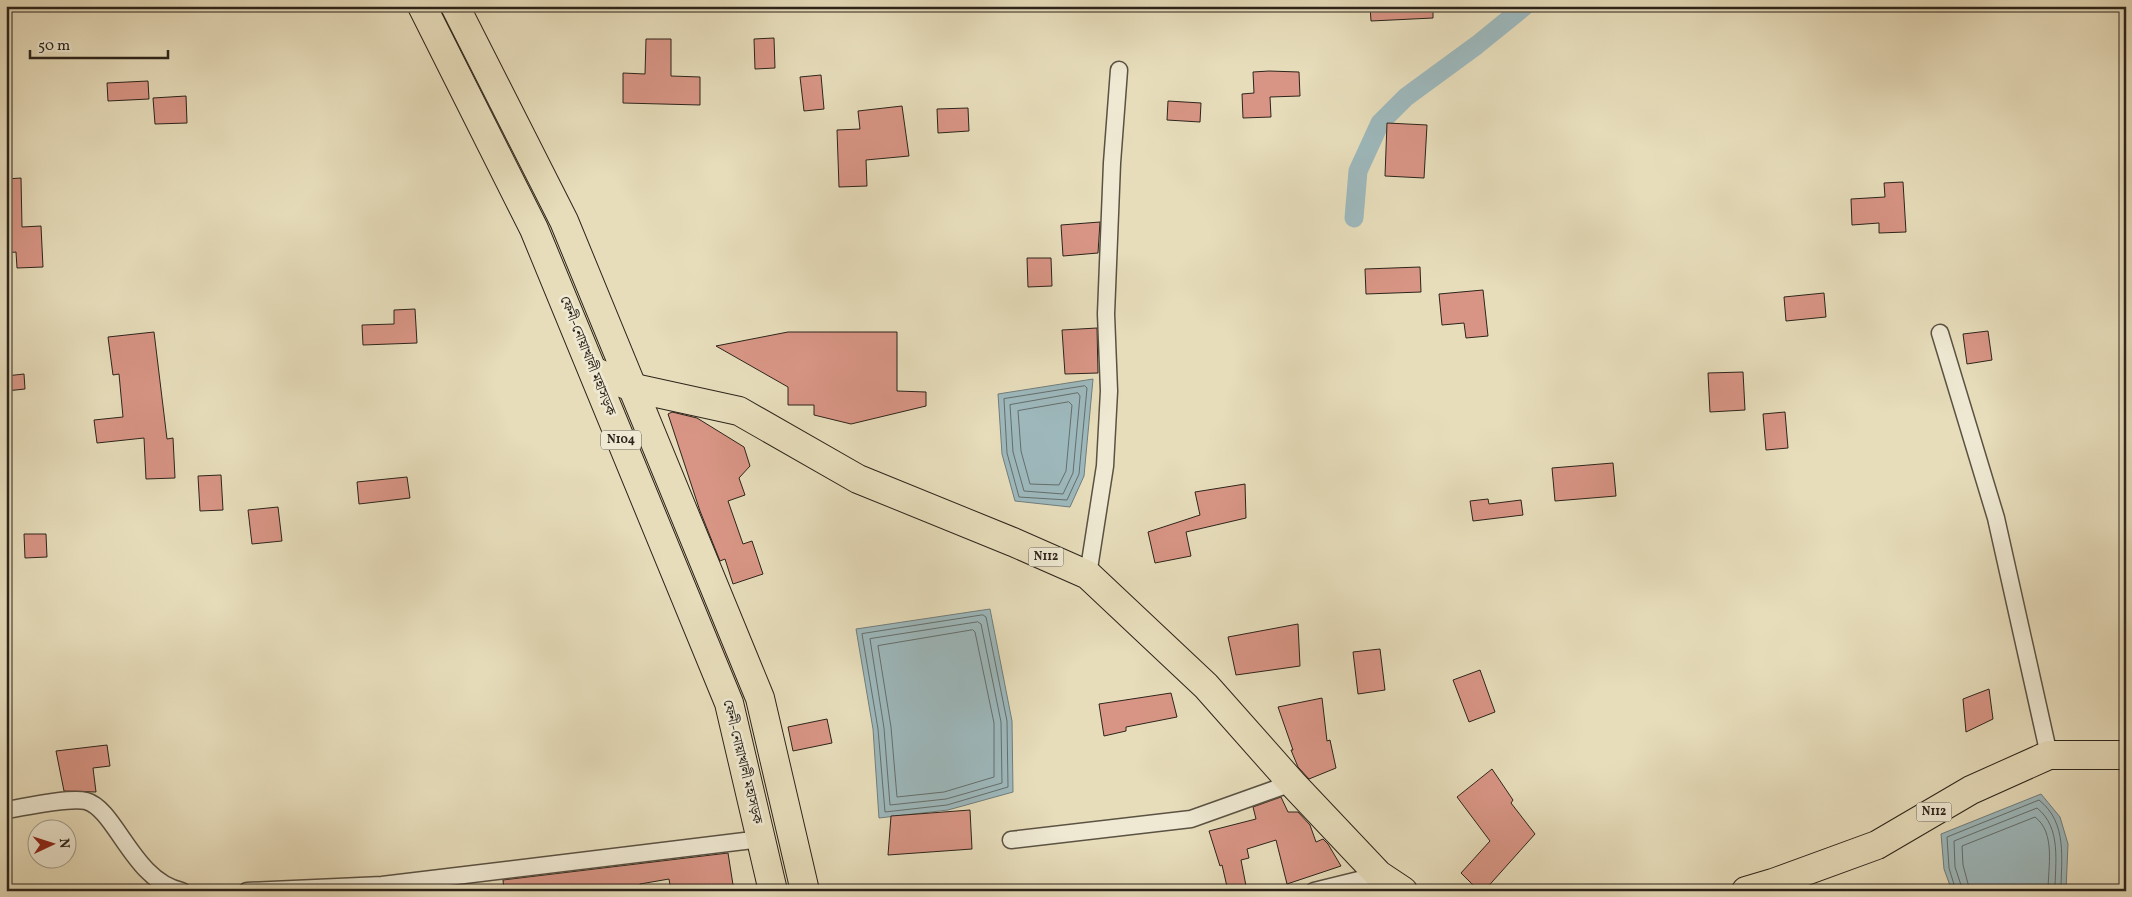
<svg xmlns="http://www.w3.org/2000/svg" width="2132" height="897" viewBox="0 0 2132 897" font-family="Vollkorn,'Noto Serif Bengali',serif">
<rect width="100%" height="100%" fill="#e7ddbb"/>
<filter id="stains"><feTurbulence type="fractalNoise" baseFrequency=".004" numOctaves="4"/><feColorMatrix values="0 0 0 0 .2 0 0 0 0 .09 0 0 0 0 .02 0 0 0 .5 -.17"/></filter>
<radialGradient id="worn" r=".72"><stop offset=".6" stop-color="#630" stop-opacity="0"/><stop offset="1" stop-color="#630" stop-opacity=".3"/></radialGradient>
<g fill="#9db8bc" stroke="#707d7c">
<polygon points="1093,379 1084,476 1070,507 1015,501 1002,454 998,394"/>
<polygon points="990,609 1012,721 1013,792 948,810 879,818 873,729 856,629"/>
<polygon points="2041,794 2060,817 2068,844 2066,891 1952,891 1944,869 1941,834"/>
</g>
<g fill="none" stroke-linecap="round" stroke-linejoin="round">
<g stroke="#646e6c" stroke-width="1">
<polygon points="1085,386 1087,388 1079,474 1067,500 1019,497 1007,453 1004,399"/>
<polygon points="1078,393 1080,396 1073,473 1063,494 1024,491 1013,452 1010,405"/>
<polygon points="1069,402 1072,405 1066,471 1059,485 1030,484 1021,451 1018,411"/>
<polygon points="983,615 986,617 1007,721 1008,787 947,805 885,812 878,729 862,634"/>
<polygon points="978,622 981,624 1001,722 1002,783 946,799 890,805 884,728 870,639"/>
<polygon points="973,630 975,632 994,723 994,777 944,792 897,797 891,727 878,646"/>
<path d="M1956,891L1949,868L1947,837L2039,800C2068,823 2061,859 2061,891"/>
<path d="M1963,891L1955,867L1954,841L2037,808C2062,828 2055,863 2055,891"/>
<path d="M1970,891L1963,865L1962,846L2035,817C2056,833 2048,867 2048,891"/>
</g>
<polyline stroke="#9db8bc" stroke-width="19" points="1354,218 1358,171 1380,123 1406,97 1477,45 1525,6"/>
</g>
<g fill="#d89585" stroke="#2c241b">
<polygon points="1370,6 1433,6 1433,18 1371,21"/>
<polygon points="774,38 775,68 755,69 754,39"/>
<polygon points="646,39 671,39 671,76 700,77 700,105 623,103 623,73 645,74"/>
<polygon points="1269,71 1299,72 1300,96 1270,97 1271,117 1243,118 1242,94 1254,93 1253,72"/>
<polygon points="821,75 824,109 804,111 800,77"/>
<polygon points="148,81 149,99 108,101 107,83"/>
<polygon points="186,96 187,123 155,124 153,98"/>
<polygon points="1168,101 1201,103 1200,122 1167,120"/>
<polygon points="902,106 909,156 866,160 867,186 839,187 837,130 860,129 858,111"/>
<polygon points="968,108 969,131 938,133 937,109"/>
<polygon points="1387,123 1427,125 1424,178 1385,176"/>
<polygon points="21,178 22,227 41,226 43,267 17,268 16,252 6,253 6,179"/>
<polygon points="1903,182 1906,232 1879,233 1879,223 1852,225 1851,199 1885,197 1884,183"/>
<polygon points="1100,222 1098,253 1063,256 1061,225"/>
<polygon points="1027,258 1051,258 1052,286 1028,287"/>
<polygon points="1420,267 1421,292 1366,294 1365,269"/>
<polygon points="1483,290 1488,336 1466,338 1464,323 1442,325 1439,294"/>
<polygon points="1824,293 1826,317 1786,321 1784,297"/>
<polygon points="415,309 417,343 363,345 362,325 394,324 394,310"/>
<polygon points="1097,328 1098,373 1065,374 1062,330"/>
<polygon points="1988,331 1992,360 1967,364 1963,334"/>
<polygon points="154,332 167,439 173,438 175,478 146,479 144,438 97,443 94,420 123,417 119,374 113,375 108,337"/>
<polygon points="788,332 897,332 897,391 926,392 926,406 851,424 814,415 814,405 788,405 788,387 716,346"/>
<polygon points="1743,372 1745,410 1710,412 1708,373"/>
<polygon points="24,374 25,389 6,391 6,376"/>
<polygon points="672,412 697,418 744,447 750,466 739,478 745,495 728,501 743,544 752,541 763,574 733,584 725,559 720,561 700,511 668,414"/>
<polygon points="1785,412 1788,448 1766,450 1763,414"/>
<polygon points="1613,463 1616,496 1555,501 1552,468"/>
<polygon points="221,475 223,510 200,511 198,476"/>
<polygon points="407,477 410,498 359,504 357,482"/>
<polygon points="1245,484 1246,518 1186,532 1191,556 1155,563 1148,532 1200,515 1195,492"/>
<polygon points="1488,499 1489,504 1521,500 1523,515 1473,521 1470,501"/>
<polygon points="278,507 282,541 252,544 248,510"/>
<polygon points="24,534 46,534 47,557 25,558"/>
<polygon points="1298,624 1300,666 1236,675 1228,637"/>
<polygon points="1380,649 1385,690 1358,694 1353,652"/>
<polygon points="1480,670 1495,712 1469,722 1453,680"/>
<polygon points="1989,689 1993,719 1966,732 1963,699"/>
<polygon points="1171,693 1177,717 1126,727 1126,731 1104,736 1099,704"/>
<polygon points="1322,698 1327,741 1330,740 1336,768 1309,779 1298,767 1291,750 1293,750 1278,707"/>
<polygon points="827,719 832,743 793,751 788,727"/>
<polygon points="107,745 110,766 93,768 96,792 64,791 56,751"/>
<polygon points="1492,769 1513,800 1511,803 1535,834 1484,891 1479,891 1461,873 1490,841 1457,797"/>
<polygon points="1281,797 1288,812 1298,812 1310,825 1316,842 1323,839 1328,844 1341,866 1287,884 1276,840 1247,849 1249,858 1241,860 1247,891 1228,891 1222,865 1220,866 1209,831 1256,819 1253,807"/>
<polygon points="970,810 972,849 888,855 891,816"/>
<polygon points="728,853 734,891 671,891 669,879 640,884 640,891 504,891 503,880"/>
</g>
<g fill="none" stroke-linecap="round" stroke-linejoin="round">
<defs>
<g id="street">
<polyline points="1940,333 1996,518 2049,755"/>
<polyline points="1088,575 1105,466 1109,391 1106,314 1112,163 1119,70"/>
<path d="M6,810C25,807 69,797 86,801C116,809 133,881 182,891"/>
<polyline points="1011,840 1191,819 1292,783"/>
<polyline points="247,891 382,885 761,839"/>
<polyline points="1314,891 1379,875"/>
</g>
<g id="highway">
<polyline points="422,6 534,229 729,703 773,891"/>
<polyline points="455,6 564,221 760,698 805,891"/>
<polyline points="593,371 634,388 739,411 858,479 1013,542 1088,575 1206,686 1292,783 1379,875 1403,891"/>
<polyline points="1746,891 1773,883 1877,845 1971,790 2049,755 2126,755"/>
</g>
</defs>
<use href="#street" stroke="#5b5243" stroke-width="19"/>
<use href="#highway" stroke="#2c241b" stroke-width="30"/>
<use href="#street" stroke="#efe9d3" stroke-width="16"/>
<use href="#highway" stroke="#e7ddbb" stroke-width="28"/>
</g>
<g text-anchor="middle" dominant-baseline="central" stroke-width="5" stroke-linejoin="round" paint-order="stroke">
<g fill="#efe9d3" stroke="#665f52" stroke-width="1">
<rect x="601" y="430.5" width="40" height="19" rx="4"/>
<rect x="1028.5" y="547.5" width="35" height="19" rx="4"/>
<rect x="1916.5" y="802.5" width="35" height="19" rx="4"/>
</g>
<g font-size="12" font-weight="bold" fill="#2c241b">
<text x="621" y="440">N104</text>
<text x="1046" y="557">N112</text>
<text x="1934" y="812">N112</text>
</g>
<g font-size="14" fill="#2c241b" stroke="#efe9d3">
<text transform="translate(587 356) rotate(68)">ফেনী-নোয়াখালী মহাসড়ক</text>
<text transform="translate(742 762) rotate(76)">ফেনী-নোয়াখালী মহাসড়ক</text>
</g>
</g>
<rect width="2132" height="897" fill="none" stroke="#e7ddbb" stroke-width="25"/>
<rect x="8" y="8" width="2117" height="882" fill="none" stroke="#2c241b" stroke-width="2.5"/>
<rect x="12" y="12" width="2107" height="872" fill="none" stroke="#2c241b"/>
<g transform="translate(52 844) rotate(86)"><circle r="24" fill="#efe9d3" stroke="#a19a89"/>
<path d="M0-4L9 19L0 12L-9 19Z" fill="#8f2418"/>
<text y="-8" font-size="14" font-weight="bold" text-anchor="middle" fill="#2c241b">N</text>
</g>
<path d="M30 50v8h138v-8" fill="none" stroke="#2c241b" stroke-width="2.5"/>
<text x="38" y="50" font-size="15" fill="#2c241b" stroke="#efe9d3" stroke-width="4" paint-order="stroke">50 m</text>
<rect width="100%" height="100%" filter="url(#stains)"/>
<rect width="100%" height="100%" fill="url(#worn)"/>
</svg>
